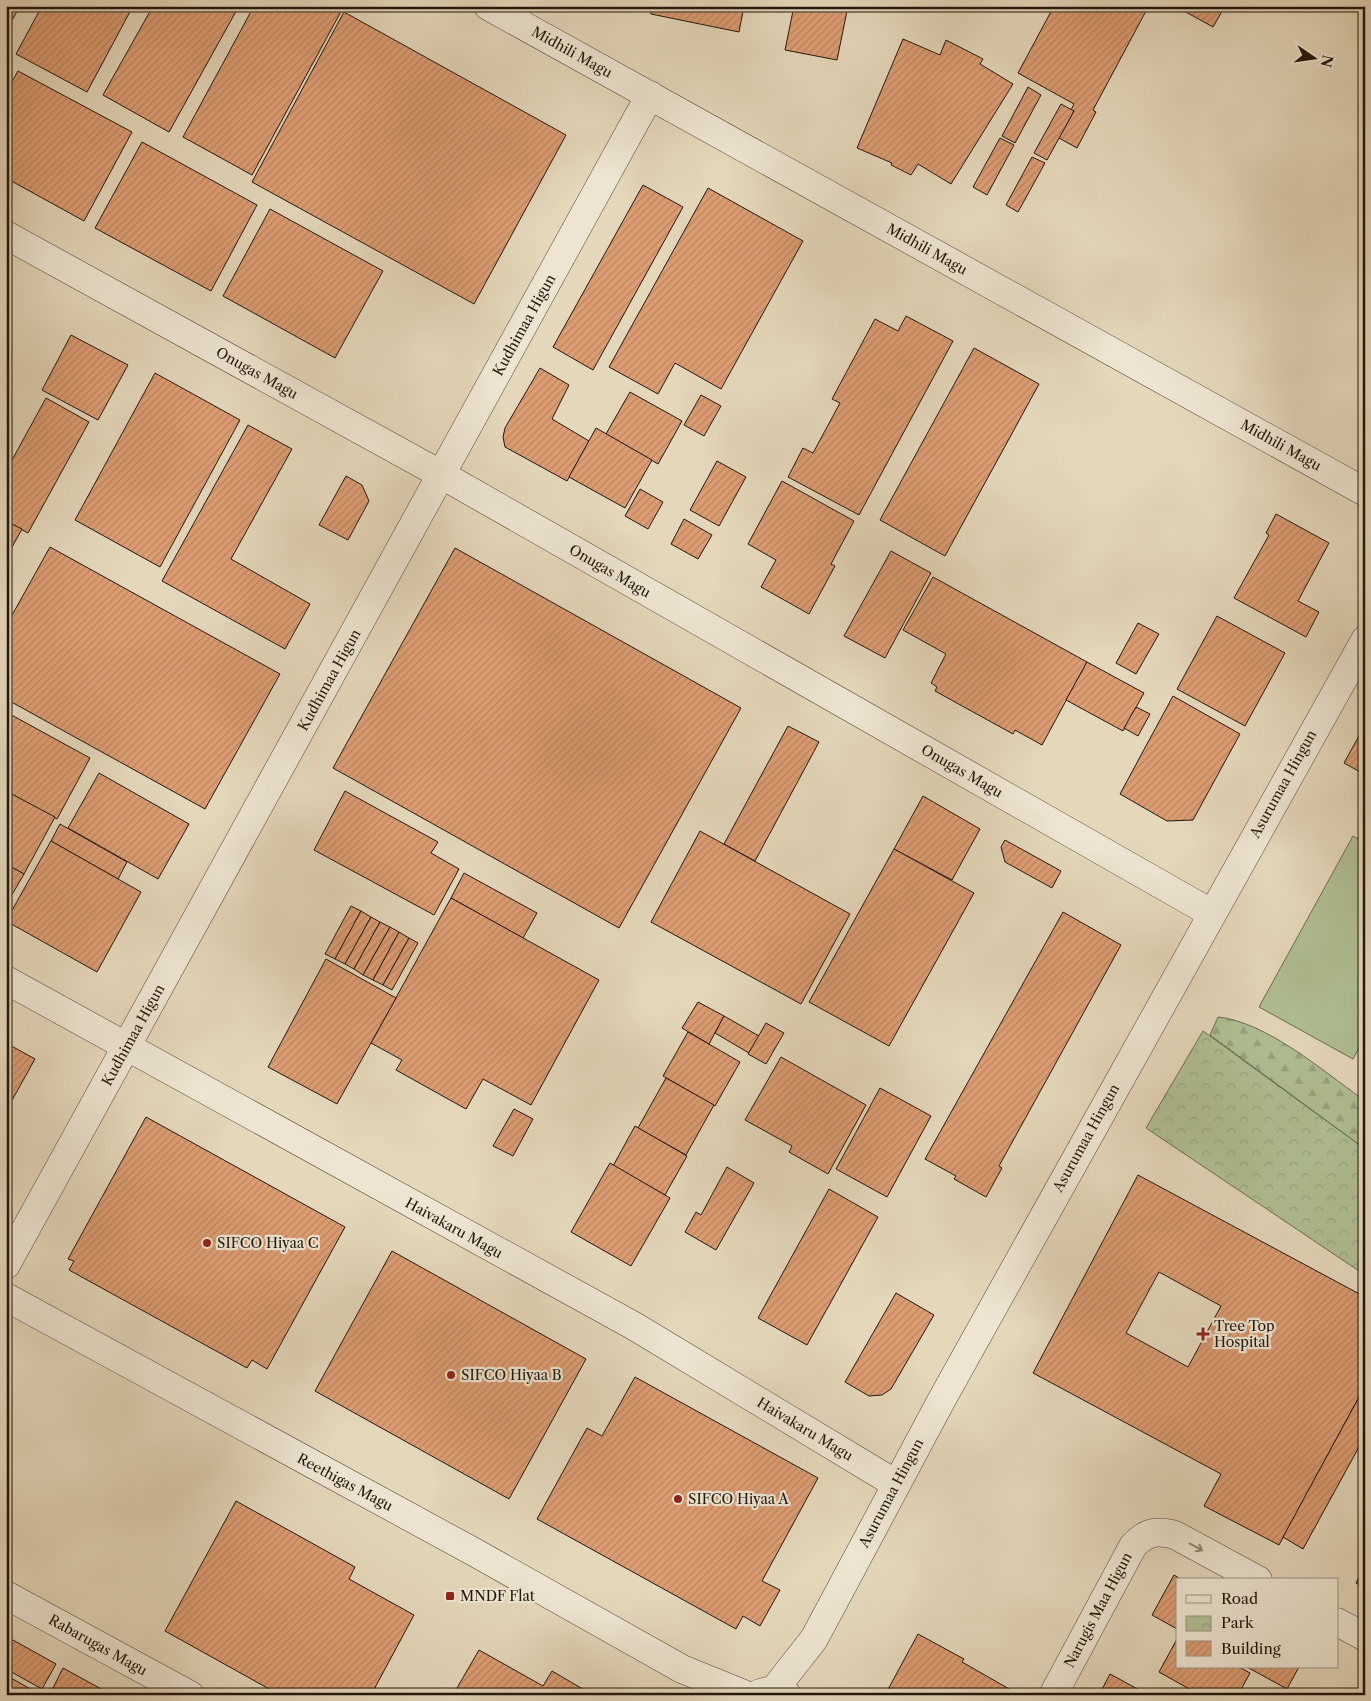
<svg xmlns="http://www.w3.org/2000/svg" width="1371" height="1701" viewBox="0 0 1371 1701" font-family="'Libre Caslon Text',serif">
<defs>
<pattern id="forest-firs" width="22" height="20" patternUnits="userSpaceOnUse" patternTransform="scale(1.25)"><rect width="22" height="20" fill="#b0bf93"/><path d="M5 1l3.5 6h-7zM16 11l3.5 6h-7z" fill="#97a37e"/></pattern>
<pattern id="park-crowns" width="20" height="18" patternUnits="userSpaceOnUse" patternTransform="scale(1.25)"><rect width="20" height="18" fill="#b0bf93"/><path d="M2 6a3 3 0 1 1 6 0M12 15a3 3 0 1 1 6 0" fill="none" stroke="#97a37e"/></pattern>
<pattern id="building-hatch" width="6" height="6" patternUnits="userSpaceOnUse" patternTransform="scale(1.25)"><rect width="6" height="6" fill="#dd9d73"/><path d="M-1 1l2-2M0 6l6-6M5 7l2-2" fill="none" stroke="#bd8662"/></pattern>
</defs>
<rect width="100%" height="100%" fill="#e4d7ba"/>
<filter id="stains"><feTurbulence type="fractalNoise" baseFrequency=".004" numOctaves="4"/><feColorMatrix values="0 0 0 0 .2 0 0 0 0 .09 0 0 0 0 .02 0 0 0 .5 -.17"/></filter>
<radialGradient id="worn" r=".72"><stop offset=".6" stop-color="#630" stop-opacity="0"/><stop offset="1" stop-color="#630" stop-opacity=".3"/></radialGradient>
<path fill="url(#forest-firs)" stroke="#696b50" d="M1218,1017C1266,1022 1322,1070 1361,1098L1365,1092V1149L1210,1035Z"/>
<polygon fill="url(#park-crowns)" stroke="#696b50" points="1203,1031 1365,1149 1365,1275 1146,1128"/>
<polygon fill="#b0bf93" stroke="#696b50" points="1353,836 1365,843 1365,1037 1353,1059 1259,1007"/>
<g fill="url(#building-hatch)" stroke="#22170d" fill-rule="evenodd">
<polygon points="6,6 20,6 6,31"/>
<polygon points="42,6 133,6 87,92 16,54"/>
<polygon points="153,6 239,6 169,132 103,95"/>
<polygon points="254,6 344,6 252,175 183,137"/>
<polygon points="649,6 744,6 739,32 651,14"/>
<polygon points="794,6 848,6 837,60 785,50"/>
<polygon points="1054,6 1137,6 1146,11 1093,110 1096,112 1077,148 1059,138 1074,111 1071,110 1074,104 1018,73"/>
<polygon points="1175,6 1225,6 1213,27"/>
<polygon points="344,12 566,135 474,304 252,182"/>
<polygon points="903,39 940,55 946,40 983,59 980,64 1013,84 951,184 918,164 911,175 891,165 892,163 857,148"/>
<polygon points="18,71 132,132 84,221 6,178 6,92"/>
<polygon points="1028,87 1041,95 1015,143 1002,136"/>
<polygon points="1061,104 1074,111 1047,160 1034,153"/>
<polygon points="1000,138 1014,145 987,195 973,187"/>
<polygon points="142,142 257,205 211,291 95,228"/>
<polygon points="1032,157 1045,163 1018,212 1006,205"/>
<polygon points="643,185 683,207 593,370 553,347"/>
<polygon points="708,188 803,241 721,389 675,363 658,394 609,367"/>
<polygon points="270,209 383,271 335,358 223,296"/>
<polygon points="906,316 953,341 859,515 788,477 803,448 813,453 840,403 832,399 875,319 898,331"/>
<polygon points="71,335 128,365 98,420 42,390"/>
<polygon points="974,348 1039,384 945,556 880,520"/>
<polygon points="540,368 569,385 552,419 589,441 567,481 505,447 503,437 505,428"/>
<polygon points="155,373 240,420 160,567 75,520"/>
<polygon points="630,392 682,421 658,464 606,434"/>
<polygon points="701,395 721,406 704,436 684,425"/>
<polygon points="46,398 89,422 28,533 6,521 6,471"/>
<polygon points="248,425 292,449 231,559 310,604 285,649 162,581"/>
<polygon points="596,428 652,460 625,508 569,477"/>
<polygon points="717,461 746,477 719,526 690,510"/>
<polygon points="346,476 362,485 369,501 348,540 319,525"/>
<polygon points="782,481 854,521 831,564 835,566 809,614 761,587 776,560 748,544"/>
<polygon points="640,489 663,502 648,529 625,516"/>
<polygon points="1276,514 1329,543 1298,601 1319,612 1306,637 1234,598 1269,535 1266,533"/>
<polygon points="684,519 712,535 698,559 671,544"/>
<polygon points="6,521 22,529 6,558"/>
<polygon points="50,547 280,674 205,809 6,699 6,626"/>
<polygon points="455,548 741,708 619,928 333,768"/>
<polygon points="891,551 931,573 885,658 844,636"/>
<polygon points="933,577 1087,662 1042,745 1015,730 1013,734 935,691 937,687 931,683 946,654 903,630"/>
<polygon points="1217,616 1285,653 1245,726 1177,689"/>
<polygon points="1138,623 1159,634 1136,674 1116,663"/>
<polygon points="1087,662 1144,693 1123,731 1066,700"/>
<polygon points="1173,696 1240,734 1193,820 1167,821 1120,794"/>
<polygon points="1136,707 1150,714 1138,736 1124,728"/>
<polygon points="6,712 90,758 57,819 6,791"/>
<polygon points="788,726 819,742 755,861 724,844"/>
<polygon points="1360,734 1365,737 1365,769 1362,773 1344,763"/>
<polygon points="99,773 189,824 158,879 68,828"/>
<polygon points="6,791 55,817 24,874 6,864"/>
<polygon points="345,791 438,842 431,853 459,869 434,915 314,850"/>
<polygon points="923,796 980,829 952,880 894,849"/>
<polygon points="60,824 127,862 118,879 51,841"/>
<polygon points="700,831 850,914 801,1004 651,922"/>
<polygon points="1005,840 1061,871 1052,888 1005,862 1001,847"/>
<polygon points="51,841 141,892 97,972 6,921"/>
<polygon points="894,849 974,893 889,1046 809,1002"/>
<polygon points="6,864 24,874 6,905"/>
<polygon points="464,873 537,913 523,938 451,898"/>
<polygon points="451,898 599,980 531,1105 483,1079 466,1109 396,1070 402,1060 371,1043"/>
<polygon points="351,906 361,911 335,959 325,954"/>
<polygon points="361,911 371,917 345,964 335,959"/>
<polygon points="1063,912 1121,945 999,1166 1002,1168 986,1197 954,1179 956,1176 925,1159"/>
<polygon points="371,917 380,922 354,969 345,964"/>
<polygon points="380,922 390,927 363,975 354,969"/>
<polygon points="390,927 399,932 373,980 363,975"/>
<polygon points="399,932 409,938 383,985 373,980"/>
<polygon points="409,938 418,943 392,990 383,985"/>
<polygon points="326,959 396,998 337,1104 268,1067"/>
<polygon points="698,1002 724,1016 709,1044 682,1028"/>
<polygon points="724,1016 759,1036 749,1053 715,1033"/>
<polygon points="766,1023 784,1033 766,1064 748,1054"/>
<polygon points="688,1032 740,1062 715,1106 663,1076"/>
<polygon points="6,1043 35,1059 6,1111"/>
<polygon points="781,1057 866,1105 828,1174 789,1152 792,1146 745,1120"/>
<polygon points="666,1078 714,1105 686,1155 638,1128"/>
<polygon points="880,1088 931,1116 887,1197 836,1169"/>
<polygon points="514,1109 533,1119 513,1156 493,1146"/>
<polygon points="146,1117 345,1227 267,1369 252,1360 247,1368 69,1270 74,1261 68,1259"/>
<polygon points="635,1126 687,1156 665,1195 613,1166"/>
<polygon points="610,1163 670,1198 631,1266 571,1232"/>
<polygon points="727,1167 754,1183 716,1250 685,1232 696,1212 701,1215"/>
<path d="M1138,1175L1365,1297V1386L1279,1545L1204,1506L1221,1474L1033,1373ZM1159,1272L1221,1306L1188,1367L1126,1333Z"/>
<polygon points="829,1189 878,1217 807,1345 758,1318"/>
<polygon points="392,1251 586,1359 509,1499 315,1391"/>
<polygon points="896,1293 934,1315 891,1389 882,1395 869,1396 845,1382"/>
<polygon points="635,1377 818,1478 762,1581 780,1590 760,1626 743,1616 736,1629 537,1519 587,1428 602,1436"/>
<polygon points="1365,1386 1365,1436 1303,1549 1283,1537"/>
<polygon points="236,1501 355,1567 349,1579 414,1615 371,1695 280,1695 165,1631"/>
<polygon points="1365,1566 1365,1588 1356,1583"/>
<polygon points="1174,1575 1182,1580 1177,1580 1177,1629 1152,1615"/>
<polygon points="918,1634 964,1659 962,1662 1011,1690 1009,1695 885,1695"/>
<polygon points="1177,1639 1177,1667 1239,1667 1250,1673 1238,1695 1200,1695 1159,1672"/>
<polygon points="6,1640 13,1640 56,1664 42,1689 6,1669"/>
<polygon points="479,1650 543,1686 552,1671 593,1695 453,1695"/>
<polygon points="1247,1667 1299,1667 1287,1689"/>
<polygon points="63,1668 105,1691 109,1695 50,1694"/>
<polygon points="1110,1674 1143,1692 1141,1695 1099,1695"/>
<polygon points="6,1675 39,1694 39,1695 6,1695"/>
</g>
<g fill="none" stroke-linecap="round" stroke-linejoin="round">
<defs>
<g id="minor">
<polyline points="6,235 442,475 1211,913"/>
<polyline points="6,980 634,1326 896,1484"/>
<polyline points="6,1265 650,95"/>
<polyline points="6,1595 190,1695"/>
<polyline points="1337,1622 1365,1637"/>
<polyline points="774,1690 814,1639 941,1401 1365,640"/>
<path d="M1053,1695L1133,1546C1146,1532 1156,1530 1175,1535L1258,1580"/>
</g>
<g id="tertiary">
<polyline points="488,6 1365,492"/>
<polyline points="6,1297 474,1552 682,1669 746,1695"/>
<path d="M756,1695C766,1689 776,1690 787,1695"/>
</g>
</defs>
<use href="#minor" stroke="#524738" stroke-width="29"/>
<use href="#tertiary" stroke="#524738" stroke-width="29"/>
<use href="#minor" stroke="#ede5d2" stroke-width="28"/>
<use href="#tertiary" stroke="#ede5d2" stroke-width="28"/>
</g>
<defs><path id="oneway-shaft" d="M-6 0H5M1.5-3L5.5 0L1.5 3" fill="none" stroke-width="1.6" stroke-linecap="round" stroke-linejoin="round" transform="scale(1.25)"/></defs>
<use stroke="#928879" href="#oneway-shaft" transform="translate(1196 1547) rotate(28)"/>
<g fill="#8f2418" stroke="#ede5d2" stroke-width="2">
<circle cx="207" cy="1243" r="5"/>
<path d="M1200.5 1326.5h5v5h5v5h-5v5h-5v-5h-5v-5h5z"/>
<circle cx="451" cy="1375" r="5"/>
<circle cx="678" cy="1499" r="5"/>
<rect x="445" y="1591" width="10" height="10" rx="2.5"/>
</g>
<g text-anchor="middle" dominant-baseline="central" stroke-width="4.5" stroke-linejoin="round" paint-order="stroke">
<g font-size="14" fill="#22170d" stroke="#ede5d2">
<text transform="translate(572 52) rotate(29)">Midhili Magu</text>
<text transform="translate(927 249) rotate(29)">Midhili Magu</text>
<text transform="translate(524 325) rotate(-61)">Kudhimaa Higun</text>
<text transform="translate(257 373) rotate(29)">Onugas Magu</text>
<text transform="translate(1281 445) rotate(29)">Midhili Magu</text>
<text transform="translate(610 571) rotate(30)">Onugas Magu</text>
<text transform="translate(329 680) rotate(-61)">Kudhimaa Higun</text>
<text transform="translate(962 771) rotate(30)">Onugas Magu</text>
<text transform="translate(1283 784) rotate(-61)">Asurumaa Hingun</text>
<text transform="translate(133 1035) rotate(-61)">Kudhimaa Higun</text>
<text transform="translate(1086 1138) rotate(-61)">Asurumaa Hingun</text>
<text transform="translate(454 1228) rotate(29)">Haivakaru Magu</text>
<text transform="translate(805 1429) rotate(31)">Haivakaru Magu</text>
<text transform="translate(345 1482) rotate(28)">Reethigas Magu</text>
<text transform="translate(891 1493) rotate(-62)">Asurumaa Hingun</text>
<text transform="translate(1098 1610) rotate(-62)">Narugis Maa Higun</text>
<text transform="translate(98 1645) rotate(29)">Rabarugas Magu</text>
</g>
<g font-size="14" fill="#22170d" stroke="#ede5d2" text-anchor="start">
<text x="217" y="1243">SIFCO Hiyaa C</text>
<text x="1214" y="1326">Tree Top<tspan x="1214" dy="16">Hospital</tspan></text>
<text x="461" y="1375">SIFCO Hiyaa B</text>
<text x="688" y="1499">SIFCO Hiyaa A</text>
<text x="460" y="1596">MNDF Flat</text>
</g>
</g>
<rect width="1371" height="1701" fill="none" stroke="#e4d7ba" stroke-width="25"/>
<rect x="8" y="8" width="1356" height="1686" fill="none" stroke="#22170d" stroke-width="2.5"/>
<rect x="12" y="12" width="1346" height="1676" fill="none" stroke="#22170d"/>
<rect x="1176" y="1578" width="162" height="90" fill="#ede5d2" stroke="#9c9383"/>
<rect x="1186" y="1595" width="25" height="8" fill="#ede5d2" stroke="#9c9383"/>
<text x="1221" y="1604" font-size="15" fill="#22170d">Road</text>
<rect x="1186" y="1616" width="25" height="15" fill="url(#park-crowns)" stroke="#9c9383"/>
<text x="1221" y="1628" font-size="15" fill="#22170d">Park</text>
<rect x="1186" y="1641" width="25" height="15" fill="url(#building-hatch)" stroke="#9c9383"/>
<text x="1221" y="1654" font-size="15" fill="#22170d">Building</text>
<g transform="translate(1314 58) rotate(103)" stroke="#ede5d2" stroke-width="4" paint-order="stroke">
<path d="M0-4L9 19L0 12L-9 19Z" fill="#22170d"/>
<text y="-8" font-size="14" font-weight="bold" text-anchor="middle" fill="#22170d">N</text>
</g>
<rect width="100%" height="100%" filter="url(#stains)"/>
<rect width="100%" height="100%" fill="url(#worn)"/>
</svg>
